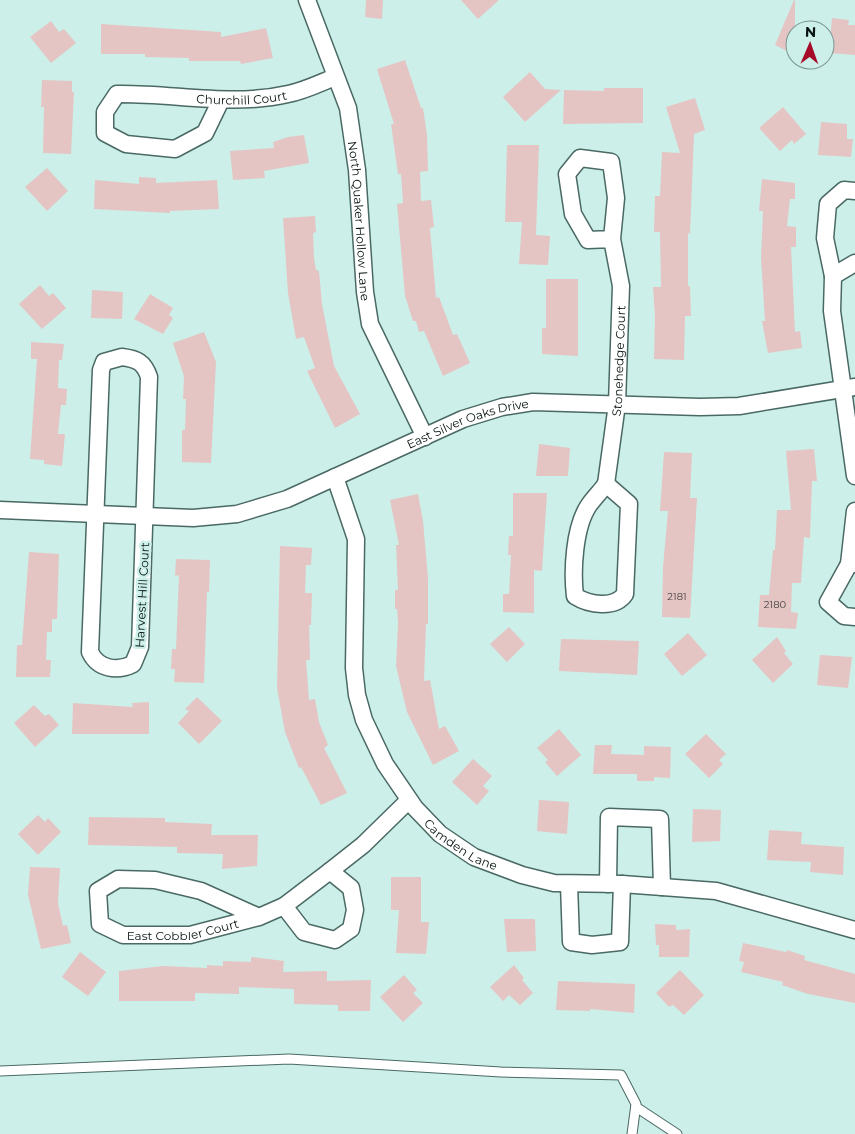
<svg xmlns="http://www.w3.org/2000/svg" width="855" height="1134" viewBox="0 0 855 1134" font-family="Montserrat,sans-serif">
<rect width="100%" height="100%" fill="#ccefe9"/>
<g fill="#e5c5c4">
<polygon points="366,0 383,0 382,19 365,17"/>
<polygon points="461,0 499,0 478,19"/>
<polygon points="794,0 795,0 795,55 775,45"/>
<polygon points="832,18 849,20 848,25 855,25 855,55 829,53"/>
<polygon points="51,21 59,32 64,29 76,43 51,63 30,37"/>
<polygon points="101,24 221,32 221,37 266,28 273,58 241,64 240,61 189,61 189,58 145,57 145,54 101,54"/>
<polygon points="405,60 421,108 423,108 427,135 428,171 420,172 421,201 431,200 434,227 430,228 436,298 439,297 453,335 457,334 470,363 443,376 424,331 419,332 416,321 413,321 405,296 397,204 403,203 401,174 398,174 391,124 394,124 377,69"/>
<polygon points="530,72 545,89 561,90 525,122 503,97"/>
<polygon points="42,80 72,81 72,92 74,92 71,154 43,153 44,107 41,107"/>
<polygon points="604,88 643,88 643,123 563,124 564,90 604,91"/>
<polygon points="695,98 705,130 694,134 690,234 688,233 688,286 690,286 691,316 685,316 684,360 654,359 655,317 653,287 661,287 660,232 654,232 655,196 660,196 662,152 680,153 666,107"/>
<polygon points="783,107 806,134 794,144 792,140 780,151 759,128"/>
<polygon points="821,122 847,124 847,139 853,139 851,157 818,155"/>
<polygon points="304,135 309,163 264,171 265,178 233,180 230,151 274,148 273,142 288,137"/>
<polygon points="507,145 539,145 536,235 550,236 548,265 519,264 522,222 505,222"/>
<polygon points="47,168 68,191 47,211 25,187"/>
<polygon points="139,177 156,178 156,183 217,180 219,209 170,211 170,213 94,209 95,180 139,184"/>
<polygon points="762,179 795,183 795,199 790,199 787,226 796,227 796,247 791,247 795,332 800,331 802,348 768,353 762,321 765,321 761,258 763,211 759,211"/>
<polygon points="315,216 316,232 313,233 314,258 316,270 319,271 322,304 334,366 360,414 335,428 307,371 315,368 304,337 296,339 288,293 283,218"/>
<polygon points="546,279 578,279 578,356 542,354 542,328 546,328"/>
<polygon points="40,285 49,296 53,293 66,308 42,329 19,304"/>
<polygon points="92,290 123,292 122,319 91,318"/>
<polygon points="150,294 173,308 169,315 173,318 163,334 134,319"/>
<polygon points="204,332 216,362 211,463 182,462 182,430 185,430 186,399 183,399 184,376 173,343"/>
<polygon points="31,342 64,344 62,360 59,360 58,388 67,389 66,405 61,405 58,434 65,434 62,466 44,464 44,460 30,459 37,359 31,359"/>
<polygon points="539,444 570,448 568,476 536,476"/>
<polygon points="814,449 817,481 812,481 810,538 804,537 801,583 792,583 791,612 798,613 796,629 758,627 760,595 769,595 773,550 775,550 777,510 791,510 786,451"/>
<polygon points="664,452 692,453 690,498 697,498 690,618 662,617 663,567 668,511 660,511"/>
<polygon points="513,493 547,493 542,571 534,570 534,613 503,612 503,594 509,594 511,555 508,555 509,536 513,536"/>
<polygon points="418,494 423,521 428,578 428,624 426,624 424,681 430,680 439,729 445,726 459,751 433,765 407,712 396,666 398,623 397,609 395,609 395,590 398,590 396,545 399,545 390,500"/>
<polygon points="280,546 312,548 311,565 306,565 305,593 312,593 311,625 309,625 310,660 306,660 309,700 315,699 319,722 328,745 324,748 347,793 321,805 301,767 299,768 285,732 277,688"/>
<polygon points="29,552 59,554 57,619 52,619 52,632 47,632 46,660 51,660 50,677 16,677 17,645 22,645"/>
<polygon points="176,559 210,560 209,592 207,592 204,683 174,682 175,669 171,669 172,649 176,649 179,575 175,576"/>
<polygon points="509,627 525,644 507,662 490,644"/>
<polygon points="688,633 707,655 682,676 664,654"/>
<polygon points="777,637 786,651 784,653 793,664 773,683 752,660"/>
<polygon points="561,639 639,641 637,675 559,671"/>
<polygon points="820,655 852,657 848,688 817,685"/>
<polygon points="197,697 222,721 199,744 178,723 189,711 185,709"/>
<polygon points="149,702 149,734 72,734 73,703 133,707 132,703"/>
<polygon points="34,705 45,716 49,714 59,725 35,747 14,723"/>
<polygon points="559,729 581,755 557,776 545,762 548,760 537,748"/>
<polygon points="706,734 726,754 719,760 723,764 709,778 685,754"/>
<polygon points="595,745 612,745 611,754 644,755 644,746 671,747 670,778 654,777 654,781 637,781 637,774 593,774"/>
<polygon points="473,759 492,776 483,786 489,791 477,805 452,782"/>
<polygon points="539,800 569,802 567,834 537,831"/>
<polygon points="693,809 721,810 720,841 692,842"/>
<polygon points="38,815 45,822 48,818 61,832 38,855 18,834"/>
<polygon points="89,817 165,818 165,822 212,824 211,835 258,835 257,866 222,869 223,854 177,853 177,847 88,845"/>
<polygon points="769,830 802,832 801,844 844,847 843,875 810,872 811,862 767,860"/>
<polygon points="30,867 60,868 58,903 63,926 67,925 71,943 41,949 28,895"/>
<polygon points="391,877 421,877 421,922 429,922 426,954 396,953 399,910 391,910"/>
<polygon points="504,919 535,919 536,951 507,952"/>
<polygon points="655,924 676,925 676,930 690,929 689,957 659,957 659,945 656,945"/>
<polygon points="743,943 786,952 787,950 805,956 804,960 855,974 855,1003 808,994 782,985 783,982 741,972 744,962 739,961"/>
<polygon points="80,952 106,972 88,996 62,977"/>
<polygon points="251,957 284,961 283,972 327,971 327,981 371,980 370,1011 338,1011 338,1005 294,1004 294,989 239,987 239,994 195,993 195,1001 119,1001 119,971 163,966 207,968 207,965 223,966 223,961 251,962"/>
<polygon points="514,965 524,978 522,980 533,993 520,1005 509,995 503,1001 490,987"/>
<polygon points="680,970 704,995 684,1015 673,1005 669,1007 656,993"/>
<polygon points="404,975 417,990 413,993 423,1003 403,1022 380,997"/>
<polygon points="558,981 635,984 634,1013 590,1009 590,1011 556,1010"/>
</g>
<g fill="none" stroke-linecap="round" stroke-linejoin="round">
<defs>
<g id="service">
<polyline points="0,1071 289,1059 501,1072 621,1075 636,1104 632,1134"/>
<polyline points="636,1107 677,1134"/>
</g>
<g id="minor">
<path id="s1" d="M307,0L348,108L357,170L365,292L370,324L425,437"/>
<path id="s2" d="M221,100L205,133L175,149L126,144L105,133V112L117,94C174,93 231,107 288,94C304,91 320,83 335,77"/>
<polyline points="855,191 844,190 828,204 825,238 833,276 832,311 855,476"/>
<polyline points="833,276 855,263"/>
<path d="M122,357C137,359 144,362 149,377L140,647L133,664C117,672 98,669 90,652L101,370L104,362Z"/>
<path id="s3" d="M335,477L356,539L354,668L357,695L364,720L385,764L415,808L440,834L474,857L522,875L554,883L622,884L716,891L855,930"/>
<path id="s4" d="M606,484L617,404L621,286L612,239L616,198L611,162L580,158L567,174L573,214L588,240L612,239"/>
<path d="M606,484L629,504L625,594C615,609 589,605 575,596C572,571 574,527 589,505C594,498 601,491 606,484Z"/>
<path id="s5" d="M0,510L193,518L237,514L287,499L463,419L502,407L533,402L700,407L739,406L855,387"/>
<polyline points="855,511 849,564 855,564"/>
<polyline points="849,564 828,602 844,616 855,617"/>
<polyline points="569,884 571,942 592,945 620,942 622,884"/>
<polyline points="608,884 609,817 660,819 662,887"/>
<polyline points="284,906 304,932 335,940 351,929 355,910 351,888 330,871"/>
<path id="s6" d="M259,917L201,891L155,880L118,879L98,891L100,924L123,935H190L259,917L284,906L330,871L363,845L409,800"/>
</g>
</defs>
<use href="#service" stroke="#4a6964" stroke-width="11"/>
<use href="#minor" stroke="#4a6964" stroke-width="19"/>
<use href="#service" stroke="#fff" stroke-width="9"/>
<use href="#minor" stroke="#fff" stroke-width="16"/>
</g>
<g text-anchor="middle" dominant-baseline="central" stroke-width="5" stroke-linejoin="round" paint-order="stroke">
<g font-size="10" fill="#3e3f3d">
<text x="677" y="596">2181</text>
<text x="775" y="604">2180</text>
</g>
<g font-size="12" fill="#061210" stroke="#ccefe9">
<text stroke="none"><textPath href="#s2" startOffset="311">Churchill Court</textPath></text>
<text stroke="none"><textPath href="#s1" startOffset="229">North Quaker Hollow Lane</textPath></text>
<text stroke="none"><textPath href="#s4" startOffset="124">Stonehedge Court</textPath></text>
<text stroke="none"><textPath href="#s5" startOffset="486">East Silver Oaks Drive</textPath></text>
<text transform="translate(142 595) rotate(-87)">Harvest Hill Court</text>
<text stroke="none"><textPath href="#s3" startOffset="409">Camden Lane</textPath></text>
<text stroke="none"><textPath href="#s6" startOffset="290">East Cobbler Court</textPath></text>
</g>
</g>
<g transform="translate(810 45) rotate(2)"><circle r="24" fill="#ccefe9" stroke="#7d9792"/>
<path d="M0-4L9 19L0 12L-9 19Z" fill="#a50a28"/>
<text y="-8" font-size="14" font-weight="bold" text-anchor="middle" fill="#061210">N</text>
</g>
</svg>
